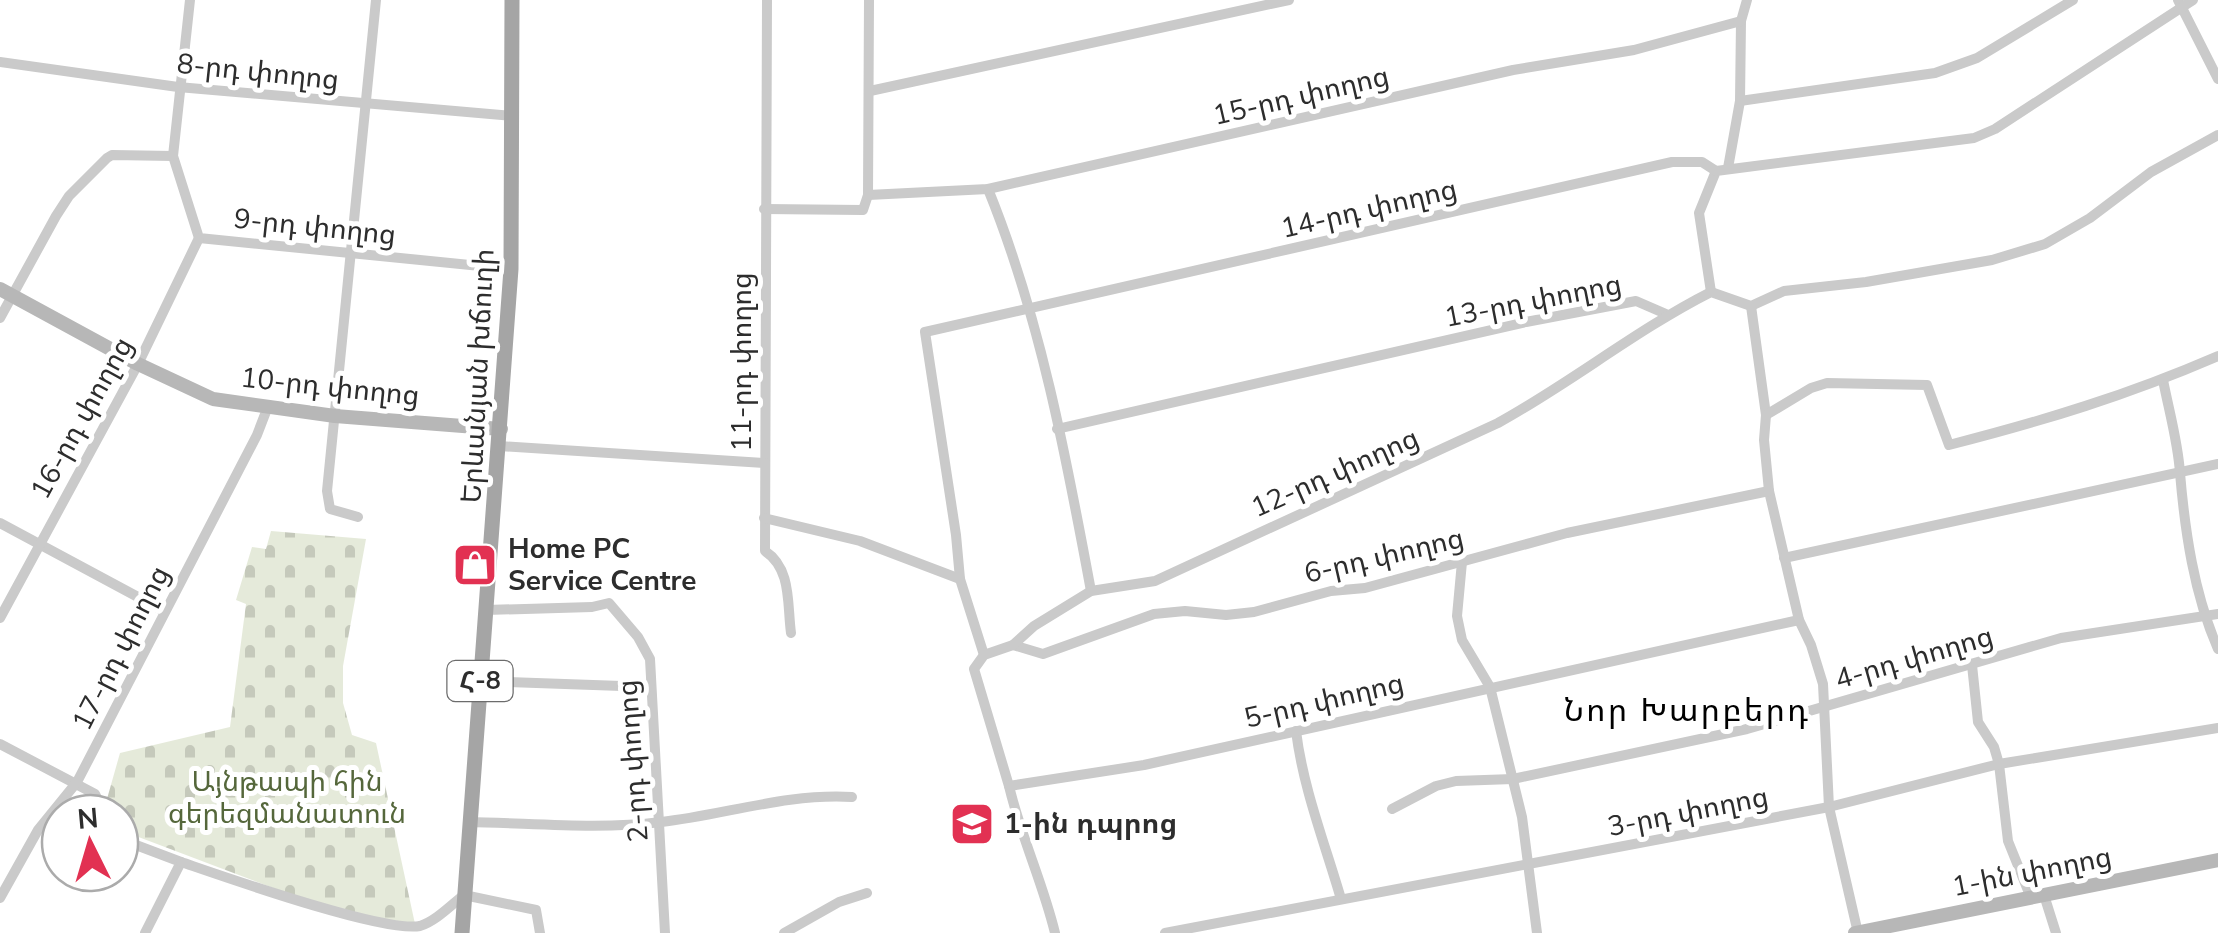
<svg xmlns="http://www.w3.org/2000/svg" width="2218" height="933" viewBox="0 0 2218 933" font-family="'Nunito Sans','Noto Sans Armenian',sans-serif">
<defs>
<pattern id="cemetery-stones" width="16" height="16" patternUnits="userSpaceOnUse" patternTransform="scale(2.5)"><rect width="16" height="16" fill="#e5eada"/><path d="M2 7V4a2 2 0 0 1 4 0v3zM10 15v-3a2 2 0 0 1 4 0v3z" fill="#c5c9bb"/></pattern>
</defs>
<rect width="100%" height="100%" fill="#fff"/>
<polygon fill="url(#cemetery-stones)" points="271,531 366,539 343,666 343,703 352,735 376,743 415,924 342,914 120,830 120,813 103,813 120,753 230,727 246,604 236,600 252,547 266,549"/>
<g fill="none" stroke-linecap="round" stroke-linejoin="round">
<g stroke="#cacaca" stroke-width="10">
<polyline points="190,0 173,156 199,238 511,269"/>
<path d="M767,0L765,551C792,569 787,604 791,633"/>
<polyline points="2178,0 2218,79"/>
<polyline points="0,62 178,87 513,116"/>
<polyline points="870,91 1289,0"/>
<polyline points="1740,101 1935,73 1977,58 2073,0"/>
<polyline points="1728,168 1740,101 1741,21 1747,0"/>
<path d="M988,189C1040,317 1066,456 1091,591"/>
<polyline points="868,195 988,189 1513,70 1634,50 1741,21"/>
<polyline points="764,209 863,210 868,195 869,0"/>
<polyline points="1711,292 1699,213 1716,171 1974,138 1995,129 2193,0"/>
<polyline points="1751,306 1766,415 1764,440 1769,491 1799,620 1811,645 1823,684 1829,807 1858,933"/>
<polyline points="0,318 56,216 69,196 107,158 112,155 173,156"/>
<path d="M2163,380C2169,411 2178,442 2180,473C2185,532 2194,594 2218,649"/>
<path d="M1766,415L1811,388L1827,383L1927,385L1949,445C2043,421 2128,395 2218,356"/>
<polyline points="1057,429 1526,322 1636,301 1666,314"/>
<polyline points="499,446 765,463"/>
<polyline points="358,517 330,509 327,491 376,0"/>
<polyline points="764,518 860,541 960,579"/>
<polyline points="0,523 164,611"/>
<polyline points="1784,558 2218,464"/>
<polyline points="1462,562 1457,616 1462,640 1490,687 1522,817 1537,933"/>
<polyline points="486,610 592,607 609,603 638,637 650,659 665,933"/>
<polyline points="0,618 138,364 199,238"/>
<polyline points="1013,645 1043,654 1154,614 1185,611 1226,615 1254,612 1331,591 1365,588 1567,533 1769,491"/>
<polyline points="984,655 960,579 956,535 925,332 1672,162 1702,162 1716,171"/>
<polyline points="1972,665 1978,722 1994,747 1999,764 2008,841 2031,898"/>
<polyline points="480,681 650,687"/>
<path d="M1296,731C1303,788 1325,844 1341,899"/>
<polyline points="0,744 95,794 98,800 96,813"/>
<path d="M1009,786L974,669L984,655L1013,645L1034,626L1091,591L1155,581L1498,423C1571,383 1636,330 1711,292L1751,306L1784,291L1866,282L1992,260L2045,244L2090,218L2151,172L2218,135"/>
<polyline points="1392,809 1436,786 1456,781 1513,779 1747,729 2061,638 2218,614"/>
<path d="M468,822C532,823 598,830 661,822C724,815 787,793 852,797"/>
<polyline points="120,839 181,862 145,933"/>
<path d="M181,862C225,877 383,933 420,926C436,921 451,905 464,895L536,910L540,933"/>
<polyline points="2044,895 2056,933"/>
<polyline points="0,898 38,830 77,782 257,435 267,409"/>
<polyline points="784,933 839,902 867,893"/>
<path d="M1055,933C1043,883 1021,837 1009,786L1144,765L1799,620"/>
<polyline points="1165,933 1829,807 1999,764 2218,728"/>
</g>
<g stroke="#b7b7b7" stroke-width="14">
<polyline points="0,289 138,364 213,399 335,416 501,429"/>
<polyline points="1855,933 2218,860"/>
</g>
<polyline stroke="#a5a5a5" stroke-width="15" points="462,933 511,269 512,0"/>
</g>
<defs>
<symbol id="shop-square" viewBox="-11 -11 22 22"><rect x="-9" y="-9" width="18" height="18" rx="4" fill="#e23152" stroke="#fff"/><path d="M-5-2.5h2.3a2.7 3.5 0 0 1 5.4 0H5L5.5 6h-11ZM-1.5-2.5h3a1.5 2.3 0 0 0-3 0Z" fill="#fff"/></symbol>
<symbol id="school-square" viewBox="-11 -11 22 22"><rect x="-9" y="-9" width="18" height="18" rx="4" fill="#e23152" stroke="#fff"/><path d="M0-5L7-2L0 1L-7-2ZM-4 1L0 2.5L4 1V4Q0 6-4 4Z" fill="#fff"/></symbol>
</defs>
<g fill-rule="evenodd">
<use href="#shop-square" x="450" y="540" width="50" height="50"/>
<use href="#school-square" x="947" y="799" width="50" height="50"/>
</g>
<g text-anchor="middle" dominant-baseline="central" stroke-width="10" stroke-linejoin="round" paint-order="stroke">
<rect fill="#fff" stroke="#6c6c6c" stroke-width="2.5" x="447.5" y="661" width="65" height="40" rx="8"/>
<g font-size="25" font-weight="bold" fill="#2d2d2d">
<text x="480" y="681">Հ-8</text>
</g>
<g font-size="28" fill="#2d2d2d" stroke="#fff">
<text transform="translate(258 72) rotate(6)">8-րդ փողոց</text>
<text transform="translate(1301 96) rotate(-13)">15-րդ փողոց</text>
<text transform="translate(1369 209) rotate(-13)">14-րդ փողոց</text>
<text transform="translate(315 227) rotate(6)">9-րդ փողոց</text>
<text transform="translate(1533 301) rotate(-11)">13-րդ փողոց</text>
<text transform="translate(742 362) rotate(-90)">11-րդ փողոց</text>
<text transform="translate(478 376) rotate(-87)">Երևանյան խճուղի</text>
<text transform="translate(330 387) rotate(6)">10-րդ փողոց</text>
<text transform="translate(82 418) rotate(-61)">16-րդ փողոց</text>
<text transform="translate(1335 473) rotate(-24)">12-րդ փողոց</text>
<text transform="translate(1384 556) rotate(-13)">6-րդ փողոց</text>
<text transform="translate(121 648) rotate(-63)">17-րդ փողոց</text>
<text transform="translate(1914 658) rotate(-16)">4-րդ փողոց</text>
<text transform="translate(1324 701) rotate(-13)">5-րդ փողոց</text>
<text transform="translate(633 761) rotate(-94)">2-րդ փողոց</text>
<text transform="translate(1688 812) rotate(-11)">3-րդ փողոց</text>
<text transform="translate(2032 872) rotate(-11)">1-ին փողոց</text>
</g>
<g font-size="28" font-weight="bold" fill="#2d2d2d" stroke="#fff" text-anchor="start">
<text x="508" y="549">Home PC<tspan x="508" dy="32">Service Centre</tspan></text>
<text x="1004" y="824">1-ին դպրոց</text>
</g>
<g font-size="28" fill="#55673b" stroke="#fff">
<text x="287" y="782">Այնթապի հին<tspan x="287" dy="32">գերեզմանատուն</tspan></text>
</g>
<g font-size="32" letter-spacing="2.5" fill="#000" stroke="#fff">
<text x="1687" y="710">Նոր Խարբերդ</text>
</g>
</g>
<g transform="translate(90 843) rotate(355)"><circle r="48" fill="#ffffff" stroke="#ababab" stroke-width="2.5"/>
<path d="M0-8L18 38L0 25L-18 38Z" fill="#e23152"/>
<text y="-15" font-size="28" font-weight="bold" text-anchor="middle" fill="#2d2d2d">N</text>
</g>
</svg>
